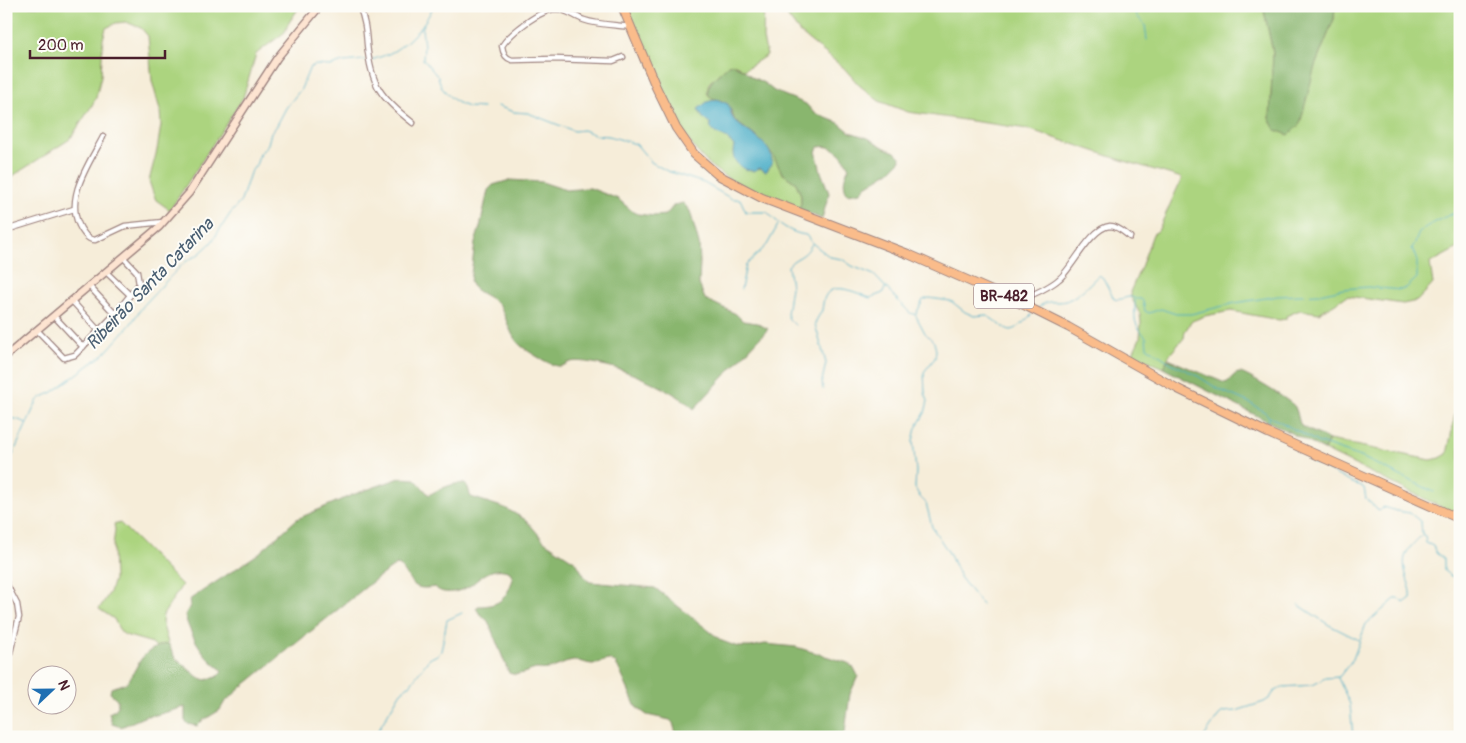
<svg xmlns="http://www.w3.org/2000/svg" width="1466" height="743" viewBox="0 0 1466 743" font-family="Pangolin,sans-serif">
<rect width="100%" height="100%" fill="#fdfcf7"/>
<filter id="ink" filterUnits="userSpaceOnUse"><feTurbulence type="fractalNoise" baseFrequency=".02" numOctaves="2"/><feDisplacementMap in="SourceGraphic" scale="10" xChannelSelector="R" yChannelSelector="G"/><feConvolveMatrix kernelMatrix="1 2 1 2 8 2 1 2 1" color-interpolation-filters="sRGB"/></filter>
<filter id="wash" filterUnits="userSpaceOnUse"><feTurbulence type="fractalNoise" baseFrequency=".0096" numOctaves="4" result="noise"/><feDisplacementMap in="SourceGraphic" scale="20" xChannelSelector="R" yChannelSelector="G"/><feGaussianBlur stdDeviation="1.12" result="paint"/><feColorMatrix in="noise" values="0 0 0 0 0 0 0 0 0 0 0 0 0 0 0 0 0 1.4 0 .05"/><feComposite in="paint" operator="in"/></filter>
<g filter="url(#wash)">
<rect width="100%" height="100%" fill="#f6edd9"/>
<g fill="#acd47f" stroke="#7b7a55">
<polygon points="6,6 300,6 288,24 285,32 256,54 243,98 170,210 156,200 153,193 149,181 157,150 161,125 160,110 152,81 148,36 141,28 126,22 116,23 106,28 103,39 101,76 96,98 91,107 70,139 11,177 6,176"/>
<path d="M625,6H764L763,39L767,55L744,70L736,65H728L709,83L707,92L709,96L719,99L741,125L758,138L774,157L782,173L796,183L801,195V204L798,209C770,198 736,187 712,167C683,141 669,108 654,73C644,51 634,29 625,6Z"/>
<polygon points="782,6 1263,6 1273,52 1270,120 1315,66 1334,19 1335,6 1460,6 1460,247 1430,263 1433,284 1417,301 1403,304 1347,296 1319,313 1300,310 1286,316 1286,319 1279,320 1231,311 1205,316 1192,321 1185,331 1184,338 1170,354 1163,368 1133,353 1140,338 1141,323 1140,314 1131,297 1130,292 1141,267 1153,234 1158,231 1182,178 1118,159 1028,129 908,112 879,101 859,85 844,68 800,33 788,17"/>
<polygon points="1460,381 1460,516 1324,450 1329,440 1431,460 1440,458 1447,454 1453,426"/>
<polygon points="120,523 182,585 163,615 162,622 168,643 156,647 149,642 125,635 120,631 114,619 99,609 110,592 114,579 113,546 115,530 114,524"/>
</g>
<g fill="#89b66e" stroke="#6a6a4c">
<polygon points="1263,6 1335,6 1334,19 1315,66 1300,124 1289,135 1275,130 1270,120 1273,52"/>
<path d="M732,64L744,70L752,77L764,83L774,91L806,104L814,113L839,123L850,132L868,138L885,148L895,152L900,157L901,160L890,171L866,186L861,192L847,194C843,184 843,178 849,168C844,156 834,144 819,147L816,151L821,172L829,193L822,219L798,209L801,204V195L796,183L782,173L774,157L758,138L735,121L731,110L725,102L712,98L708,94C706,82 720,74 728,65Z"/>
<path d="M510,180L542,182L566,190L590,188L618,199L632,211L638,214L654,216L666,215L674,205L683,203L690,211L699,244L700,262L699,284L705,299L736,314L743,321L757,323L768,329L694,409C677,391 626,369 602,365C595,363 577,360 571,362C566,363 564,367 557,366C550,365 523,349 518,343C509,333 507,317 499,306C491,295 475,294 470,282L475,243L480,227L488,190L493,185Z"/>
<path d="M1168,359L1225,383C1232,381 1232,373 1240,373C1245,373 1293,402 1295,407C1298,413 1298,420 1301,426L1329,440L1324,450L1163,368Z"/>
<path d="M400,478L415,479L429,495C435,491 461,478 467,486C469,488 469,494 471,497L505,508L526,520L544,541L576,562L586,579L590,582L655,588L722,641L738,647H751L765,644L796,647L848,663L854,668L858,676L850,694L845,732L839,737H677L673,723L670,720L647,715L636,707L619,669C611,653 605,663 593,664C586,664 581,660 573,661C564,662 556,668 547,669C543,670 540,669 536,669C527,671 518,677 509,673L488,621L479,613L476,608L478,606C500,606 506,599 513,579L510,572C494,565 483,575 471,585C463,591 443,597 435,587C411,591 414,583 400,566L396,565L377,578L243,686L224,703L220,710L202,721L197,726L188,724L185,721V707L156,715L146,716L121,727L112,724L109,713L115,710L118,706L117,699L110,693L111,688L127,683C142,660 139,652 168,643L175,658L198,677L206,680L217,677L222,672L221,669C205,659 189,634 185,615L190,606L189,600L258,554L297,519L352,495Z"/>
</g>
<path fill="#47acc6" stroke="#486678" d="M717,99L728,104C731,110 731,118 736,122C748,133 774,144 772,164L766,172L760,168L753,171C739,169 730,160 734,146C725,132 711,138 710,123L703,118L698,109L707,102Z"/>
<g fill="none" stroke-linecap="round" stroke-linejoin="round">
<g stroke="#47acc6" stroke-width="1">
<polyline points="1134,6 1137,16 1145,25 1147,40"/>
<polyline points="424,24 422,29 424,46 423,59 438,77 442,88 449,96 458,103 468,107 483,108"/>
<path d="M372,60C379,57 388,55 394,51C409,42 428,22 433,6"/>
<path d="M497,106L514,112L528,113L574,131L583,130L596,135L609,136L636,144L651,162L667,171L704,183L732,199H740L746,212H767C778,223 789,233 806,235L812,243L830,257L842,259L852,266L874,275L910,313L916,315"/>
<polyline points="741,289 746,265 767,245 778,225"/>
<path d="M1135,300C1135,320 1132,322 1146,337L1147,347L1171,363L1196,375L1218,389L1250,403L1266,413L1269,417L1279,421L1317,442L1361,457L1434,492"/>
<path d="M1038,308C1049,297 1057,305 1068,300C1080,295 1090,283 1099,275L1103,278L1114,299C1120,301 1124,297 1130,297C1135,298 1135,299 1141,299L1143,301L1145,311L1149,313L1161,309L1176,314H1191L1235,303L1278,296L1319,294L1343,289L1368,287L1401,290L1406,288L1417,278V261L1412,248C1416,243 1416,238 1419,233C1424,226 1451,213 1460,212"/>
<path d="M916,314L923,300L929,298L951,301L965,312L974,316L986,315C1013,332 1008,338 1032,314"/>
<polyline points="916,316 925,333 934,342 936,350 935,358 924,372 925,393 928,401 925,413 916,428 913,441 916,471 915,488 920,497 926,503 932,527 949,553 960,577 982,605"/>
<path d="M795,325L789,319L787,314L791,287L788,266C796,256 804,259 812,244"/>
<path d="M823,389L822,381L826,363L815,324C816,319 820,315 822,310C823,305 823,299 826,295C835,281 859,294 870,298L883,293L885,288"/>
<polyline points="6,418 16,419 27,423"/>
<polyline points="1267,429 1269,418"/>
<polyline points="1294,449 1301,452 1310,461 1350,482 1361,486 1364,488 1366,499 1379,511 1384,507 1396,511 1410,513 1421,522 1422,534 1425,536 1426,543 1433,546 1436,553 1444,559 1444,571 1451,576 1460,578"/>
<polyline points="6,470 37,401 42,397 53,392 104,354 130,325 143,306 169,278 185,262 199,254 211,243 230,214 241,201 250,173 256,165 260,154 268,144 271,132 276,127 286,108 301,89 310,67 316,65 331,66 343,62 365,60"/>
<polyline points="1299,605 1329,625 1359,640"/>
<polyline points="1338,678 1350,704 1353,737"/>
<polyline points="374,737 401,692 410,685 429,659 437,655 441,651 447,620 462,613"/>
<path d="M1204,737L1219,715L1223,712L1236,711L1264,702L1270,698L1274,692L1283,687L1313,685L1325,678L1339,677L1353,659L1366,624L1395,599H1398L1404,603L1411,598C1412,591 1409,585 1407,578C1400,555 1407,550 1422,535"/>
</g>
</g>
</g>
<g filter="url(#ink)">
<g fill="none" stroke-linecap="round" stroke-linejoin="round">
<defs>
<g id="street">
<path d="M359,6C365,19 366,31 367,44C371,86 381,98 413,123"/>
<path d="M623,57L613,61L554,59L512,60C505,58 503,53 502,46C510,33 540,10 556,9C566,9 575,17 584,20C598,25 616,25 631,27"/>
<path d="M103,137C89,164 63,199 81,229C85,235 88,240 95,240L125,226L163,222"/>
<polyline points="6,230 74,209"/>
<polyline points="106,272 130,295"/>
<polyline points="89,286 115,314"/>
<polyline points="72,301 99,331"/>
<path d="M1018,301C1031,295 1048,289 1059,279C1072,269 1091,227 1110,226C1118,226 1125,233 1130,237"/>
<polyline points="54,316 83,347"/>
<polyline points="37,330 64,358 75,355 115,314 139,284 137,272 123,257"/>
<polyline points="6,583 17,604 19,617 6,669"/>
<polyline points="6,733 8,737"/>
</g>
<polyline id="secondary" points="6,356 159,227 189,193 277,58 320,6"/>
<polyline id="highway" points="622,6 656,87 676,128 694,154 718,175 762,198 908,254 1026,306 1068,327 1178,389 1268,433 1460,519"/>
</defs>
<use href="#street" stroke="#a08682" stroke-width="7"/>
<use href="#secondary" stroke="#a08682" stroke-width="9"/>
<use href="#highway" stroke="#a08682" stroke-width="10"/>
<use href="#street" stroke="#fff" stroke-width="4.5"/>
<use href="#secondary" stroke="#fde4d1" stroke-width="6"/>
<use href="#highway" stroke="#fabc8b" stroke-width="8"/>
</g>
</g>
<g text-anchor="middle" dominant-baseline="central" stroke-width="4" stroke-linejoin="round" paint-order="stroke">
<rect fill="#fdfcf7" stroke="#806168" stroke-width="1" x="974" y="283.5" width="60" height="25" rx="4"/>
<g font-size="15" font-weight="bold" fill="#4a1f2b">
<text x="1004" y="296">BR-482</text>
</g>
<g font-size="18" font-style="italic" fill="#495e71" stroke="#fdfcf7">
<text transform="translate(150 284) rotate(-46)">Ribeirão Santa Catarina</text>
</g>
</g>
<rect width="1466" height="743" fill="none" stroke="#fdfcf7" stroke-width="25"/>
<g transform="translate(52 690) rotate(68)"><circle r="24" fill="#fdfcf7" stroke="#b5a4a5"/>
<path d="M0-4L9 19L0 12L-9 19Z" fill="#1f6fb2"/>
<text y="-8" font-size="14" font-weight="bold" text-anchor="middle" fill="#4a1f2b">N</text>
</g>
<path d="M30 50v8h135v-8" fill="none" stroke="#4a1f2b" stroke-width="2.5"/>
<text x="38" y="50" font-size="15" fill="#4a1f2b" stroke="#fdfcf7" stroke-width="4" paint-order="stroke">200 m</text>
</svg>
